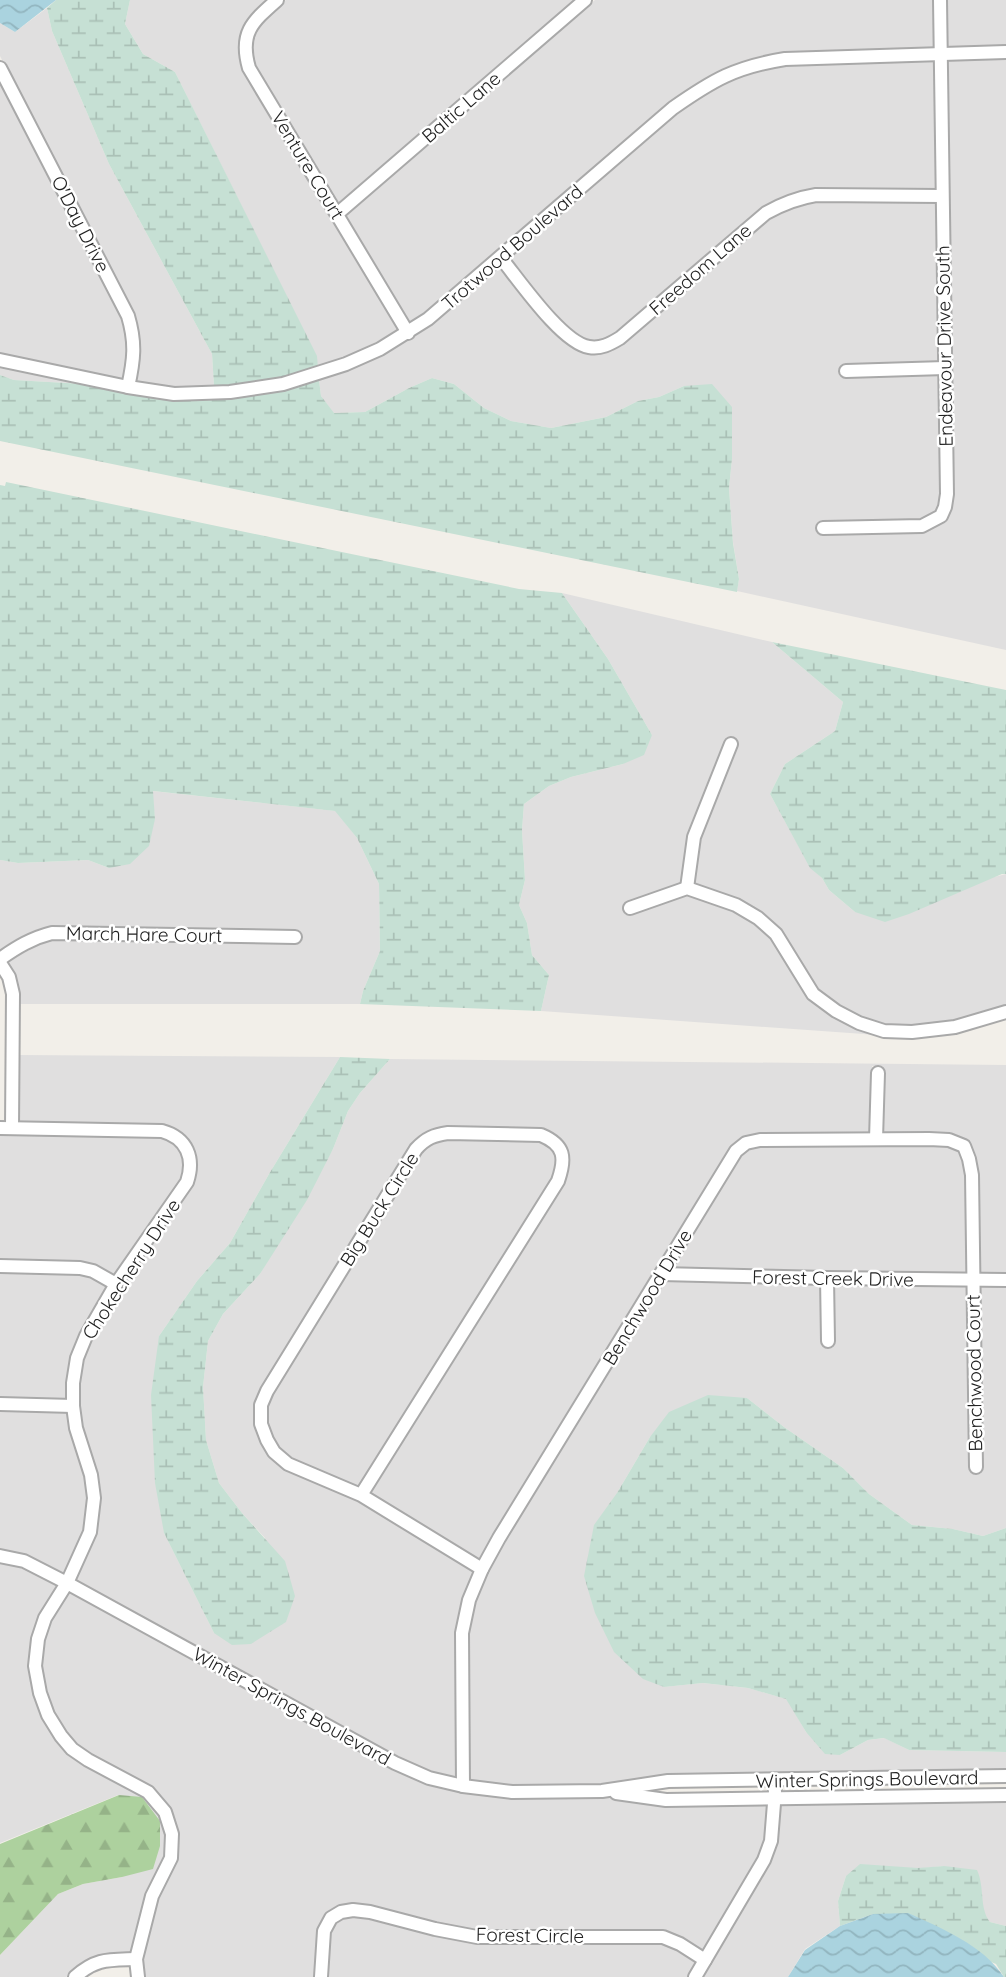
<svg xmlns="http://www.w3.org/2000/svg" width="1006" height="1977" viewBox="0 0 1006 1977" font-family="Quicksand,sans-serif">
<defs>
<pattern id="forest-firs" width="22" height="20" patternUnits="userSpaceOnUse" patternTransform="scale(1.75)"><rect width="22" height="20" fill="#add19e"/><path d="M5 1l3.5 6h-7zM16 11l3.5 6h-7z" fill="#95b388"/></pattern>
<pattern id="wetland-marsh" width="20" height="14" patternUnits="userSpaceOnUse" patternTransform="scale(1.75)"><rect width="20" height="14" fill="#c6e0d4"/><path d="M1 5h8M5 5V1M11 12h8M15 12V8" fill="none" stroke="#aac0b6"/></pattern>
<pattern id="water-waves" width="16" height="10" patternUnits="userSpaceOnUse" patternTransform="scale(1.75)"><rect width="16" height="10" fill="#aad3df"/><path d="M0 5q4-4 8 0t8 0" fill="none" stroke="#92b5bf"/></pattern>
</defs>
<rect width="100%" height="100%" fill="#f2efe9"/>
<g fill="#e0dfdf">
<polygon points="130,0 267,0 251,14 241,33 240,53 245,71 400,330 344,358 318,368 316,356 175,72 143,54 125,24"/>
<polygon points="286,0 576,0 339,205 255,65 251,53 251,38 259,23"/>
<polygon points="595,0 934,0 936,49 784,53 758,57 732,65 703,80 669,104 497,253 425,314 409,324 345,216"/>
<polygon points="946,0 1006,0 1006,46 947,48"/>
<polygon points="47,8 52,31 109,164 212,354 214,386 174,388 135,382 140,356 139,335 133,313 0,56 0,23 15,32"/>
<polygon points="1006,58 1006,650 737,591 739,579 733,542 729,488 732,459 684,386 659,397 638,401 606,417 551,428 511,421 484,408 454,384 432,378 409,388 365,412 333,413 321,396 319,380 349,370 406,341 432,324 501,266 560,338 575,348 589,353 607,352 624,343 769,218 786,209 799,204 816,201 936,202 939,362 840,365 841,377 939,374 941,493 939,505 937,511 920,520 817,522 818,534 924,532 934,528 946,519 948,61"/>
<polygon points="936,61 936,189 815,189 796,192 781,198 762,208 617,333 604,340 590,341 579,338 567,329 509,259 676,114 709,91 737,76 762,69 786,65"/>
<polygon points="0,80 123,318 128,335 129,355 123,380 0,354"/>
<polygon points="0,366 84,384 14,380 0,375"/>
<polygon points="562,593 772,642 843,702 835,731 785,764 770,794 810,867 822,878 829,890 855,912 1006,874 1006,1006 954,1021 912,1026 884,1024 861,1017 838,1006 817,990 781,931 693,884 700,839 739,742 729,736 689,834 682,883 624,904 627,915 687,895 734,911 755,923 773,938 810,999 834,1017 857,1028 878,1035 541,1011 549,975 532,955 527,923 519,905 525,880 522,830 524,804 549,786 571,777 623,764 652,735 608,659"/>
<polygon points="152,791 336,811 357,838 379,884 380,951 363,991 360,1004 19,1004 6,962 37,943 53,939 301,943 300,931 52,927 33,932 0,951 0,860 18,863 88,860 109,868 155,819"/>
<polygon points="18,1055 340,1057 269,1174 230,1243 197,1281 159,1336 164,1533 214,1633 265,1538 242,1513 219,1483 206,1440 203,1387 208,1341 223,1314 260,1274 333,1149 348,1111 360,1093 390,1059 1006,1065 1006,1274 978,1274 969,1143 882,1133 883,1068 872,1066 871,1133 760,1133 743,1138 731,1147 658,1267 655,1268 655,1272 479,1561 370,1494 562,1185 568,1170 568,1155 563,1143 552,1133 541,1129 448,1127 434,1128 420,1135 412,1144 262,1387 255,1404 269,1455 284,1469 359,1501 474,1571 464,1598 457,1779 430,1772 397,1758 74,1580 95,1535 100,1499 96,1474 82,1427 78,1406 79,1384 82,1360 91,1339 121,1287 191,1186 195,1155 191,1145 184,1135 174,1128 163,1125 17,1122"/>
<polygon points="0,1134 162,1137 177,1144 184,1162 184,1173 182,1179 114,1276 95,1266 80,1262 0,1260"/>
<polygon points="449,1140 541,1141 555,1150 557,1157 557,1167 553,1178 359,1488 290,1459 278,1448 272,1437 267,1423 266,1406 272,1394 420,1153 427,1146 437,1141"/>
<polygon points="761,1146 948,1146 960,1150 964,1160 966,1175 967,1274 671,1268 740,1155 749,1149"/>
<polygon points="0,1273 80,1274 91,1277 108,1286 81,1332 72,1355 67,1399 0,1398"/>
<polygon points="664,1280 821,1284 822,1346 833,1347 833,1285 967,1286 971,1472 981,1473 978,1286 1006,1286 1006,1528 983,1536 953,1529 912,1525 869,1494 843,1468 784,1427 747,1398 650,1437 617,1493 663,1687 703,1683 748,1688 787,1699 806,1732 840,1755 868,1740 885,1738 909,1750 1006,1752 1006,1770 667,1775 596,1785 512,1786 468,1781 468,1635 475,1602 487,1572 504,1541"/>
<polygon points="0,1410 68,1412 85,1476 89,1497 84,1529 64,1575 24,1555 0,1549"/>
<polygon points="0,1562 22,1566 58,1585 40,1615 33,1638 57,1739 144,1796 160,1815 167,1834 165,1856 147,1894 132,1953 101,1955 85,1961 66,1977 0,1977 0,1955 58,1894 83,1884 122,1877 118,1795 0,1843"/>
<polygon points="69,1590 393,1769 428,1784 458,1792 512,1798 602,1797 667,1806 769,1805 765,1839 759,1857 703,1952 681,1938 664,1932 649,1930 476,1931 436,1923 370,1906 353,1904 337,1906 328,1912 319,1928 316,1977 144,1977 142,1959 158,1899 176,1861 170,1810 75,1744 53,1713 45,1691 41,1666 44,1641 50,1621"/>
<polygon points="1006,1801 1006,1926 990,1922 944,1866 846,1876 838,1901 840,1926 805,1949 788,1977 702,1977 776,1842 780,1805"/>
<polygon points="353,1916 434,1935 476,1943 662,1943 678,1949 697,1962 689,1977 327,1977 329,1934 335,1922 343,1918"/>
</g>
<polygon fill="url(#forest-firs)" points="119,1795 142,1797 160,1821 160,1846 153,1869 122,1877 83,1884 58,1894 0,1955 0,1844"/>
<g fill="url(#wetland-marsh)">
<path d="M56,0H130L125,24L143,54L175,72L317,356L318,368C284,378 249,385 214,386L212,354L109,164L52,31L47,8Z"/>
<polygon points="0,375 14,380 84,384 132,395 232,398 284,391 319,380 321,396 334,413 365,412 409,388 432,378 454,384 484,408 511,421 551,428 606,417 638,401 659,397 684,386 712,384 732,407 732,459 729,488 733,543 739,579 737,592 0,441"/>
<polygon points="6,482 519,589 562,593 608,659 652,735 644,755 623,764 571,777 549,786 524,804 522,830 525,880 519,905 527,923 532,955 549,975 541,1011 360,1004 363,991 380,951 379,884 357,838 335,811 153,791 155,819 149,846 130,864 109,868 88,860 18,863 0,860 0,485 5,486"/>
<polygon points="772,642 1006,690 1006,874 1002,874 909,914 885,922 855,912 829,890 822,878 810,868 770,794 785,764 835,731 843,702"/>
<polygon points="340,1057 390,1059 360,1093 348,1111 333,1149 307,1200 260,1274 223,1314 208,1341 203,1387 206,1440 219,1483 242,1513 285,1561 295,1596 286,1622 251,1644 232,1645 214,1633 164,1533 155,1483 151,1395 159,1336 197,1281 230,1243 269,1174"/>
<polygon points="708,1395 747,1398 784,1427 843,1468 869,1494 912,1525 953,1529 983,1536 1006,1528 1006,1752 909,1750 884,1738 868,1740 840,1755 825,1754 806,1732 786,1699 748,1688 703,1683 664,1687 643,1679 614,1652 595,1613 584,1576 594,1525 617,1493 650,1437 669,1412"/>
<path d="M860,1864L918,1868L944,1866L977,1870C985,1887 979,1908 990,1922L1006,1926V1977H1004L996,1964L873,1914L840,1926L838,1901L846,1876Z"/>
</g>
<g fill="url(#water-waves)">
<polygon points="0,0 56,0 15,32 0,23"/>
<path d="M908,1913C941,1928 983,1945 1004,1977H788L805,1950L840,1926L873,1914Z"/>
</g>
<g fill="none" stroke-linecap="round" stroke-linejoin="round">
<defs>
<g id="minor">
<path d="M277,0C252,22 239,33 249,68L408,333"/>
<path d="M0,68L128,316C136,343 134,360 128,387"/>
<polyline points="337,214 585,0"/>
<path d="M501,258C519,280 562,343 589,347C601,349 610,344 620,338L766,213C782,204 797,198 816,195L941,196"/>
<path d="M0,360L128,387L174,394L230,392L283,384L346,364L380,349L428,319L673,108C713,80 735,67 785,59L1006,52"/>
<polyline points="846,371 945,368"/>
<polyline points="823,528 922,526 941,516 945,507 947,494 940,0"/>
<polyline points="687,888 694,837 731,744"/>
<polyline points="630,908 687,888 736,905 758,918 776,934 813,994 836,1011 859,1023 884,1031 912,1032 955,1027 1006,1012"/>
<path d="M0,959C17,947 32,938 52,933L295,937"/>
<polyline points="0,963 9,977 13,994 12,1128"/>
<path d="M0,1128L162,1131C187,1138 195,1158 187,1182L116,1284L86,1336L77,1358L73,1383V1406L76,1428L91,1475L94,1498L90,1532L67,1583L45,1618L38,1639L35,1666L40,1693L48,1715L61,1736L72,1749L88,1760L148,1792L165,1812L172,1834L171,1858L152,1896L136,1959L138,1977"/>
<polyline points="876,1139 878,1073"/>
<polyline points="0,1266 80,1268 93,1271 116,1284"/>
<polyline points="661,1274 827,1278 1006,1280"/>
<polyline points="827,1278 828,1341"/>
<polyline points="0,1404 73,1406"/>
<path d="M361,1495L558,1181C566,1158 565,1145 541,1135L448,1133C434,1135 426,1138 416,1149L267,1391L261,1405V1424L267,1440L274,1452L288,1464L361,1495L482,1569"/>
<polyline points="0,1556 24,1561 67,1583 395,1763 429,1778 463,1786 512,1792 602,1791 668,1781 1006,1776"/>
<polyline points="463,1786 462,1633 469,1600 482,1569 499,1538 736,1151 746,1143 760,1140 929,1139 949,1140 964,1146 969,1159 972,1175 976,1467"/>
<polyline points="616,1793 666,1800 1006,1795"/>
<path d="M75,1977C96,1958 109,1960 136,1959"/>
<polyline points="321,1977 324,1931 331,1918 341,1912 353,1910 370,1912 435,1929 477,1937 663,1937 680,1944 705,1960"/>
<polyline points="695,1977 764,1860 771,1841 775,1791"/>
</g>
</defs>
<use href="#minor" stroke="#a9a9a9" stroke-width="16"/>
<use href="#minor" stroke="#fff" stroke-width="12"/>
</g>
<g text-anchor="middle" dominant-baseline="central" stroke-width="5" stroke-linejoin="round" paint-order="stroke">
<g font-size="19" fill="#222" stroke="#fff">
<text transform="translate(461 107) rotate(-41)">Baltic Lane</text>
<text transform="translate(308 165) rotate(59)">Venture Court</text>
<text transform="translate(81 224) rotate(63)">O'Day Drive</text>
<text transform="translate(512 247) rotate(-41)">Trotwood Boulevard</text>
<text transform="translate(700 269) rotate(-41)">Freedom Lane</text>
<text transform="translate(944 346) rotate(-91)">Endeavour Drive South</text>
<text transform="translate(144 934) rotate(1)">March Hare Court</text>
<text transform="translate(379 1209) rotate(-58)">Big Buck Circle</text>
<text transform="translate(131 1269) rotate(-57)">Chokecherry Drive</text>
<text transform="translate(833 1278) rotate(1)">Forest Creek Drive</text>
<text transform="translate(647 1297) rotate(-59)">Benchwood Drive</text>
<text transform="translate(974 1373) rotate(-91)">Benchwood Court</text>
<text transform="translate(292 1706) rotate(29)">Winter Springs Boulevard</text>
<text transform="translate(867 1779) rotate(-1)">Winter Springs Boulevard</text>
<text transform="translate(530 1935) rotate(1)">Forest Circle</text>
</g>
</g>
</svg>
